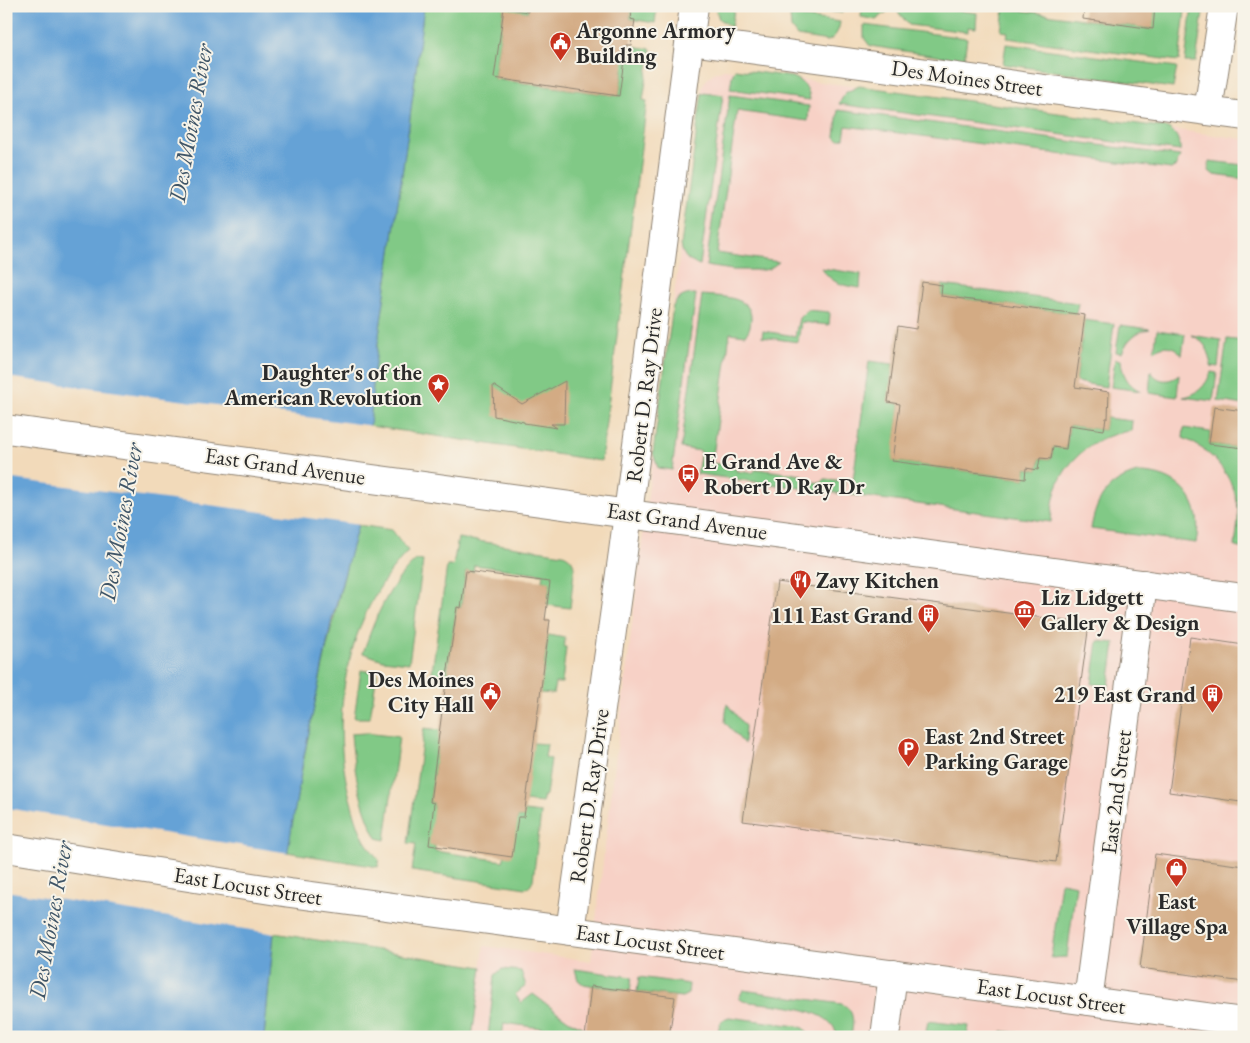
<svg xmlns="http://www.w3.org/2000/svg" width="1250" height="1043" viewBox="0 0 1250 1043" font-family="'EB Garamond',serif">
<rect width="100%" height="100%" fill="#f7f3e8"/>
<filter id="ink" filterUnits="userSpaceOnUse"><feTurbulence type="fractalNoise" baseFrequency=".02" numOctaves="2"/><feDisplacementMap in="SourceGraphic" scale="10" xChannelSelector="R" yChannelSelector="G"/><feConvolveMatrix kernelMatrix="1 2 1 2 8 2 1 2 1" color-interpolation-filters="sRGB"/></filter>
<filter id="wash" filterUnits="userSpaceOnUse"><feTurbulence type="fractalNoise" baseFrequency=".0096" numOctaves="4" result="noise"/><feDisplacementMap in="SourceGraphic" scale="20" xChannelSelector="R" yChannelSelector="G"/><feGaussianBlur stdDeviation="1.12" result="paint"/><feColorMatrix in="noise" values="0 0 0 0 0 0 0 0 0 0 0 0 0 0 0 0 0 1.4 0 .05"/><feComposite in="paint" operator="in"/></filter>
<g filter="url(#wash)">
<rect width="100%" height="100%" fill="#f2daba"/>
<polygon fill="#f7d1c6" points="724,69 1244,139 1244,1037 472,1037 484,946 591,961 653,453 702,88 704,83 712,74"/>
<g fill="#81c986" stroke="#567a58">
<polygon points="424,6 528,6 528,12 504,9 494,79 619,96 626,45 651,49 643,100 647,101 601,461 370,426 374,371 409,125"/>
<polygon points="632,6 657,6 655,23 630,19"/>
<polygon points="715,6 735,6 731,27 719,19"/>
<polygon points="792,6 843,6 842,13"/>
<polygon points="862,6 889,6 888,11 876,20 861,17"/>
<polygon points="900,6 925,6 977,13 976,28 968,27 968,32 909,25 897,11 897,8"/>
<polygon points="1155,6 1185,11 1179,61 1007,38 1008,32 1001,31 1004,8 1152,29"/>
<polygon points="1192,6 1204,6 1196,62 1185,62"/>
<path d="M790,15L840,22C839,30 836,37 828,41L797,36L791,28Z"/>
<polygon points="864,25 967,38 964,60 870,46 864,38"/>
<polygon points="1006,44 1177,67 1173,88 1003,64"/>
<path d="M735,69L792,77C803,82 809,87 810,100L730,89L732,76Z"/>
<path d="M859,86L1168,128C1176,134 1181,140 1180,151L839,104L845,93Z"/>
<path d="M702,93L723,95L700,265C688,262 683,257 681,245Z"/>
<polygon points="730,95 809,106 808,121 737,111 717,253 779,262 769,269 764,270 733,270 706,266"/>
<polygon points="838,110 1180,156 1176,166 1171,169 846,126 844,138 838,140 835,137"/>
<polygon points="1209,161 1244,165 1244,179 1214,175 1209,171"/>
<path d="M821,268L861,274L860,288C840,285 834,284 821,268Z"/>
<polygon points="942,285 1078,303 1076,314 941,296"/>
<path d="M696,294L672,470L658,468L653,453L673,306C678,297 685,294 696,294Z"/>
<path d="M702,295C720,297 753,295 751,320C750,326 750,330 745,335L730,333L712,463L733,466L737,471L752,473L757,469L802,475L806,481L821,483L825,479L845,481L844,494L697,474L701,451L681,448Z"/>
<polygon points="807,310 829,312 830,314 829,325 801,322 798,342 762,337 763,331 795,336 799,318"/>
<polygon points="1084,320 1114,324 1106,387 1076,382"/>
<path d="M1120,325L1150,329C1136,331 1127,340 1122,353L1116,352Z"/>
<path d="M1157,330L1185,334L1182,355C1175,345 1162,343 1154,352Z"/>
<path d="M1191,335L1221,340L1218,367L1211,366C1211,352 1204,340 1191,335Z"/>
<polygon points="1227,339 1244,341 1244,405 1218,401"/>
<path d="M1115,359L1121,360C1122,374 1128,386 1141,391L1111,387Z"/>
<path d="M869,361L893,364L888,402L900,404L893,461L1025,479L1026,468L1038,470L1040,458L1051,459L1053,447L1066,449L1069,425L1104,430L1106,418L1132,421L1131,431C1099,434 1068,457 1057,487C1053,499 1052,510 1051,522L851,495Z"/>
<path d="M1151,371C1157,382 1169,383 1179,375L1177,397L1149,393Z"/>
<path d="M1211,372L1217,373L1213,401L1183,397C1197,395 1206,386 1211,372Z"/>
<path d="M1184,428L1210,432L1209,444L1244,448L1242,473H1244V549L1235,547C1236,535 1239,521 1238,508C1234,476 1212,450 1183,438Z"/>
<path d="M1137,473C1179,472 1205,501 1196,543L1091,529C1096,499 1107,482 1137,473Z"/>
<path d="M358,525L392,530L408,551C347,615 328,714 350,798C354,812 358,828 365,841C369,847 374,854 379,860L378,867L287,852C306,742 327,633 358,525Z"/>
<path d="M458,538L563,554C571,557 575,563 574,572L570,608L547,605L550,583L542,581L543,574L474,565L473,572L466,571L461,608L457,607L446,682L431,679L447,566H453Z"/>
<path d="M416,560L423,561L409,663L383,660L363,653C374,620 389,584 416,560Z"/>
<polygon points="548,635 565,638 564,647 566,647 562,683 555,683 553,694 540,693"/>
<polygon points="1098,641 1115,643 1109,686 1092,684"/>
<polygon points="361,670 377,673 370,718 354,718"/>
<polygon points="727,704 745,726 744,744 725,722"/>
<polygon points="424,728 440,730 430,802 434,803 435,851 503,861 518,817 523,817 524,811 541,813 533,880 529,887 526,888 412,871 416,844 408,843"/>
<path d="M365,733L399,737L385,840L377,838C360,806 354,770 351,734Z"/>
<polygon points="533,743 547,744 545,757 551,759 546,795 544,795 542,803 525,801"/>
<polygon points="1061,882 1076,885 1067,957 1051,958"/>
<polygon points="274,933 482,967 472,1037 264,1037"/>
<polygon points="502,969 521,971 526,986 515,994 521,1003 533,994 568,1020 585,1029 585,1034 504,1023 502,1037 488,1037 495,975"/>
<polygon points="575,969 632,977 630,991 583,984 578,980"/>
<polygon points="639,977 689,984 688,994 682,997 637,992"/>
<path d="M743,990L842,1004C856,1011 853,1024 851,1037H838C836,1033 835,1029 833,1026C818,1005 767,1005 743,1001L739,998Z"/>
<path d="M729,1017L797,1026L804,1028L811,1037L717,1036C719,1027 719,1020 729,1017Z"/>
<polygon points="928,1021 969,1026 967,1037 926,1032"/>
<polygon points="1002,1031 1044,1037 1001,1037"/>
</g>
<polygon fill="#65a2d6" stroke="#486680" points="6,6 424,6 409,125 374,371 370,426 358,525 332,619 303,761 274,933 264,1037 6,1037"/>
<g fill="#f2daba">
<polygon points="6,377 373,426 361,525 6,478"/>
<polygon points="6,808 289,853 276,934 6,891"/>
</g>
<g id="blocks">
<g fill="#d3ab84">
<polygon points="528,6 632,6 630,19 635,20 631,45 626,45 619,96 494,78 504,8 528,12"/>
<polygon points="1084,6 1155,6 1153,29 1083,19"/>
<polygon points="922,282 942,285 941,296 1085,315 1075,387 1109,392 1108,418 1106,418 1104,430 1069,425 1066,449 1053,447 1051,459 1040,458 1038,470 1026,468 1025,479 892,461 900,404 888,402 898,326 916,329"/>
<polygon points="565,381 564,424 551,424 557,428 524,423 524,422 494,416 493,385 522,404"/>
<polygon points="1214,407 1244,411 1244,448 1209,444"/>
<polygon points="466,571 550,582 545,620 550,620 524,817 518,817 512,857 429,845 434,803 430,802 443,704 457,607 461,608"/>
<polygon points="777,582 1089,624 1056,862 743,821"/>
<polygon points="1190,637 1244,645 1244,780 1241,802 1169,792"/>
<polygon points="1155,854 1244,866 1244,982 1140,968"/>
<polygon points="591,986 675,997 669,1037 585,1037"/>
</g>
</g>
</g>
<g filter="url(#ink)">
<use href="#blocks" fill-opacity="0" stroke="#8e8272" stroke-width="1"/>
<g fill="none" stroke-linecap="round" stroke-linejoin="round">
<defs>
<g id="minor">
<polyline points="690,41 1244,116"/>
<polyline points="1208,111 1224,6"/>
<polyline points="570,931 623,552 694,6"/>
<polyline points="1088,1001 1143,584"/>
<polyline points="885,1037 893,974"/>
</g>
<g id="secondary">
<polyline points="6,429 1244,598"/>
<polyline points="6,848 290,893 1244,1022"/>
</g>
</defs>
<use href="#minor" stroke="#8e8272" stroke-width="30"/>
<use href="#secondary" stroke="#8e8272" stroke-width="30"/>
<use href="#minor" stroke="#fff" stroke-width="28"/>
<use href="#secondary" stroke="#fff" stroke-width="28"/>
</g>
</g>
<defs>
<symbol id="civic-pin" viewBox="-11 -11 22 30"><path d="M0 17L-7.5 6A9.5 9.5 0 1 1 7.5 6Z" fill="#c8321e" stroke="#f7f3e8"/><path d="M-.6-6.5H3V-4.5H.6V-3L4-1V1h2V6H-6V1h2V-1L-.6-3ZM-1.2 2.5V6h2.4V2.5Z" fill="#fff"/></symbol>
<symbol id="sight-pin" viewBox="-11 -11 22 30"><path d="M0 17L-7.5 6A9.5 9.5 0 1 1 7.5 6Z" fill="#c8321e" stroke="#f7f3e8"/><path d="M0-6L1.8-2.2L6-1.7L2.9 1.2L3.7 5.4L0 3.3L-3.7 5.4L-2.9 1.2L-6-1.7L-1.8-2.2Z" fill="#fff"/></symbol>
<symbol id="bus-pin" viewBox="-11 -11 22 30"><path d="M0 17L-7.5 6A9.5 9.5 0 1 1 7.5 6Z" fill="#c8321e" stroke="#f7f3e8"/><path d="M-5-6H5V4H4V6H2V4H-2V6H-4V4H-5ZM-3.5-4V0h7V-4ZM-3.5 1.2v1.5H-2V1.2ZM2 1.2v1.5H3.5V1.2Z" fill="#fff"/></symbol>
<symbol id="restaurant-pin" viewBox="-11 -11 22 30"><path d="M0 17L-7.5 6A9.5 9.5 0 1 1 7.5 6Z" fill="#c8321e" stroke="#f7f3e8"/><path d="M-5-6h1v4h1v-4h1v4h1v-4h1v5L-1.5 .5V6h-2V.5L-5-1ZM5-6V6H3V1.5H1.5Q1.5-4 5-6Z" fill="#fff"/></symbol>
<symbol id="museum-pin" viewBox="-11 -11 22 30"><path d="M0 17L-7.5 6A9.5 9.5 0 1 1 7.5 6Z" fill="#c8321e" stroke="#f7f3e8"/><path d="M0-6L6-3V-2H-6V-3ZM-5-1h2V3h-2ZM-1-1h2V3h-2ZM3-1h2V3H3ZM-6 4H6V6H-6Z" fill="#fff"/></symbol>
<symbol id="building-pin" viewBox="-11 -11 22 30"><path d="M0 17L-7.5 6A9.5 9.5 0 1 1 7.5 6Z" fill="#c8321e" stroke="#f7f3e8"/><path d="M-4-6H4V6H1V3H-1V6H-4ZM-2.5-4.3h1.7v1.8h-1.7ZM.8-4.3h1.7v1.8H.8ZM-2.5-1h1.7V.8h-1.7ZM.8-1h1.7V.8H.8Z" fill="#fff"/></symbol>
<symbol id="parking-pin" viewBox="-11 -11 22 30"><path d="M0 17L-7.5 6A9.5 9.5 0 1 1 7.5 6Z" fill="#c8321e" stroke="#f7f3e8"/><path d="M-3.5-5.5H1a3.5 3.5 0 0 1 0 7H-1V5.5H-3.5ZM-1-3.4V-.6H.8a1.4 1.4 0 0 0 0-2.8Z" fill="#fff"/></symbol>
<symbol id="shop-pin" viewBox="-11 -11 22 30"><path d="M0 17L-7.5 6A9.5 9.5 0 1 1 7.5 6Z" fill="#c8321e" stroke="#f7f3e8"/><path d="M-5-2.5h2.3a2.7 3.5 0 0 1 5.4 0H5L5.5 6h-11ZM-1.5-2.5h3a1.5 2.3 0 0 0-3 0Z" fill="#fff"/></symbol>
</defs>
<g fill-rule="evenodd">
<use href="#civic-pin" x="548" y="30" width="25" height="34"/>
<use href="#sight-pin" x="426" y="372" width="25" height="34"/>
<use href="#bus-pin" x="676" y="462" width="25" height="34"/>
<use href="#restaurant-pin" x="788" y="568" width="25" height="34"/>
<use href="#museum-pin" x="1012" y="598" width="25" height="34"/>
<use href="#building-pin" x="916" y="602" width="25" height="34"/>
<use href="#civic-pin" x="478" y="680" width="25" height="34"/>
<use href="#building-pin" x="1200" y="682" width="25" height="34"/>
<use href="#parking-pin" x="896" y="736" width="25" height="34"/>
<use href="#shop-pin" x="1164" y="856" width="25" height="34"/>
</g>
<g text-anchor="middle" dominant-baseline="central" stroke-width="4" stroke-linejoin="round" paint-order="stroke">
<g font-size="22" font-weight="bold" fill="#2b2b2b" stroke="#f7f3e8" text-anchor="start">
<text x="576" y="30">Argonne Armory<tspan x="576" dy="25">Building</tspan></text>
<text x="422" y="372" text-anchor="end">Daughter's of the<tspan x="422" dy="25">American Revolution</tspan></text>
<text x="704" y="461">E Grand Ave &amp;<tspan x="704" dy="25">Robert D Ray Dr</tspan></text>
<text x="816" y="580">Zavy Kitchen</text>
<text x="1041" y="597">Liz Lidgett<tspan x="1041" dy="25">Gallery &amp; Design</tspan></text>
<text x="913" y="615" text-anchor="end">111 East Grand</text>
<text x="474" y="679" text-anchor="end">Des Moines<tspan x="474" dy="25">City Hall</tspan></text>
<text x="1196" y="694" text-anchor="end">219 East Grand</text>
<text x="925" y="736">East 2nd Street<tspan x="925" dy="25">Parking Garage</tspan></text>
<text x="1177" y="901" text-anchor="middle">East<tspan x="1177" dy="25">Village Spa</tspan></text>
</g>
<g font-size="22" fill="#2b2b2b" stroke="#f7f3e8">
<text transform="translate(967 78) rotate(8)">Des Moines Street</text>
<text transform="translate(644 395) rotate(-83)">Robert D. Ray Drive</text>
<text transform="translate(285 466) rotate(8)">East Grand Avenue</text>
<text transform="translate(687 521) rotate(8)">East Grand Avenue</text>
<text transform="translate(1116 792) rotate(-83)">East 2nd Street</text>
<text transform="translate(589 796) rotate(-82)">Robert D. Ray Drive</text>
<text transform="translate(248 886) rotate(9)">East Locust Street</text>
<text transform="translate(650 942) rotate(8)">East Locust Street</text>
<text transform="translate(1051 996) rotate(8)">East Locust Street</text>
</g>
<g font-size="24" font-style="italic" fill="#3f5567" stroke="#f7f3e8">
<text transform="translate(190 123) rotate(-80)">Des Moines River</text>
<text transform="translate(120 522) rotate(-80)">Des Moines River</text>
<text transform="translate(50 920) rotate(-80)">Des Moines River</text>
</g>
</g>
<rect width="1250" height="1043" fill="none" stroke="#f7f3e8" stroke-width="25"/>
</svg>
